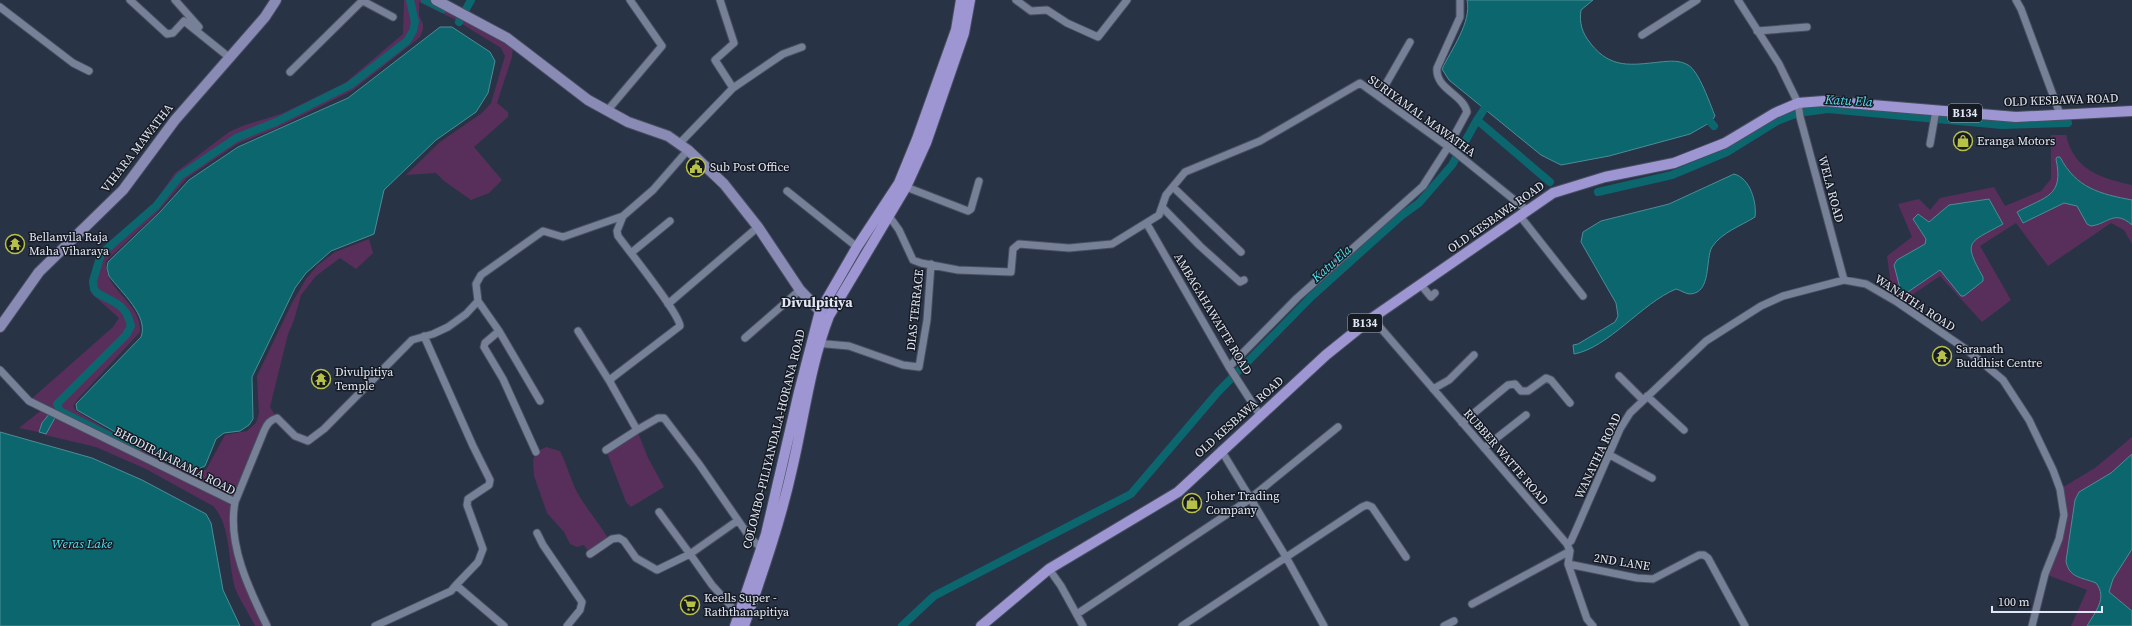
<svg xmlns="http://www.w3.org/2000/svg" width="2132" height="626" font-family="'Source Serif 4',serif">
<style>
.green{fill:#582f5b}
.water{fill:#0c666e;stroke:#4c8d96}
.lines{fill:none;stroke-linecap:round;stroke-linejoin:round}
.canal{stroke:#0c666e;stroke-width:8}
.street-casing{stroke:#484f60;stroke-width:9}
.secondary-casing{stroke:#484f60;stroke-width:12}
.primary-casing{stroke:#484f60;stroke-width:12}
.street{stroke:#768198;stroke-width:7}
.secondary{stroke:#8a8bb5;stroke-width:10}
.primary{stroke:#9e95d3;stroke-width:10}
.labels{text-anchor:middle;stroke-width:3;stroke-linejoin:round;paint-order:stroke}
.shield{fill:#161a23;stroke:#a4aab5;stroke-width:1}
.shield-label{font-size:11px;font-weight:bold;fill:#e1e7f4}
.street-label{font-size:12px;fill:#e1e7f4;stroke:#161a23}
.poi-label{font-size:12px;fill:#e1e7f4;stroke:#161a23;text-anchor:start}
.water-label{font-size:13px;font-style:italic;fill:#4de4f2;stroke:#161a23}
.quarter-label{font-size:14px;font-weight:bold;fill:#e1e7f4;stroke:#161a23}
</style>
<rect width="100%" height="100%" fill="#293346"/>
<!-- green -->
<path class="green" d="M404,0H436L513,45L512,57L497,103L508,112V117L474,147L502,180L489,193L471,200L444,181L436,173L406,175L440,142L482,113L491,103L505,56L501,48L454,19L419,2V15L423,24V29L420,37L404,50L353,90L275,129L237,144L187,178L156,214L106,261C103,290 142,302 140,332L78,399L73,406L76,411L164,463C179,465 191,470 206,470L225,435L247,431L256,423L259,413L257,376L292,303L306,279L318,265L335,252L369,239L373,253L356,269L340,258L316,276L301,295L294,320L288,334L270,407L277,418L273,419L235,502L236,546L267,626H255C249,613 240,601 235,588C228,563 231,524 213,506L146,469L96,447L45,435L56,416L51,413L44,420L38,432L19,428L43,409L29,401L113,327L119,318L92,294L89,283L99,250L152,206L175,173L229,132L245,125L281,114L345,83L403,34Z
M2051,135H2066C2074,170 2100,178 2132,185V244L2124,230L2111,223L2048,266L2016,223L1980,246L2011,300L1982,322L1940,276L1912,295L1905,307L1893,300L1887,256L1912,237L1898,204L1919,199L1930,210L1940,198L1994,187L2005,206L2041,191L2051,179Z
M637,430L648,458L664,487L631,507L626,502L606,450Z
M2132,437V626H2071L2087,590L2045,574L2064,515L2060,489L2095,468Z
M546,447L560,451C567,465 571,481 578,494C588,511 600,524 609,540L590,554L584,545L577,547L570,544L564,532L547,513L534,476L533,460L536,452Z"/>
<!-- water -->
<path class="water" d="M1467,0H1593L1581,10C1579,23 1582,33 1591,44C1611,69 1631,65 1660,62C1669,61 1680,60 1688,65C1699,71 1710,104 1715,116L1711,122L1690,134L1609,156L1561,165L1541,155L1449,80L1442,69C1451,50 1472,22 1467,0Z
M440,27H452L490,52L495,61L488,93L476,112L436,140L384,190L374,234L331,251L306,273L295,288L252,377L253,419L249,425L240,431L224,433L216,439L205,466L198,469L164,460L77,410L76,404L141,337C149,316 121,292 109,276L107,268L108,262L160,212L189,180L238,147L348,98Z
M2057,157H2060C2076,188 2100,194 2132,200V225C2114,209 2108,224 2091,226L2087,224L2077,206L2064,203L2023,223L2017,212C2046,196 2064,197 2056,159Z
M1734,174C1750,178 1757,202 1755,217C1741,226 1722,232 1712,247C1705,259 1712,293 1690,294C1686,294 1680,290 1676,289C1642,303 1608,348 1574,354L1573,345L1578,344L1615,322L1618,316L1616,303L1581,242L1583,232L1601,221L1669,204Z
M1989,199L2003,224C1969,243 1962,240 1983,277V281L1964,296H1961L1940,270L1905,294L1901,292L1894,265L1897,260L1925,244L1926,239L1913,219L1918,214L1929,222L1949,205Z
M50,413L56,416L46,434L39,432L42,423Z
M0,432L92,458L142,480L206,514L211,523L223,590L240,626H0Z
M2132,454V549L2113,579L2109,592L2132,611V626H2087C2095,612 2108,598 2096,583C2081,577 2069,578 2066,561L2075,500L2079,492L2111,473Z"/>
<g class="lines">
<!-- canal -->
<path class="canal" d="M425,0L443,9
M459,22L471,0
M1704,115L1714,126
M1477,120L1485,108L1495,104
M1598,192L1672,175L1727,152L1777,121L1798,113L1828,109L2002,125L2068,123
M136,449L60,411L57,404L126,335L131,326C126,304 115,303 97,293L94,289L93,281L101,254L156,206L180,176L236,138L276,122L350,85L407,41L413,31L415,22L410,0
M902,626L934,596L1131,494L1218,392L1311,297L1401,216L1419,203L1452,165L1477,120L1550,182"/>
<defs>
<path id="street" d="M130,0L167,34L173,33L184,21L230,58
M175,0L199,27
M1016,0L1031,11L1047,10L1067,23L1098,37L1127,0
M1738,0L1779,64L1798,103L1800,117L1844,280
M2016,0L2021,9L2060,114
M363,1L393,17
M0,7L73,63L89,71
M1757,31L1807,27
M1642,35L1697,0
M290,72L363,0
M733,88L783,54L802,47
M1379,96L1410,42
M607,111L662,46L630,0
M679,144L733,88L715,60L734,43L720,0
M1930,144L1936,110
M906,187L968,211L971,209L979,181
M1173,187L1241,252
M787,191L857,247
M1163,208L1200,246L1240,282L1244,280
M889,216L899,230L913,260L921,263L958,270L1011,272L1013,249L1019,244L1069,248L1112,244L1159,215L1166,195L1185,172L1260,141L1360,83L1450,148L1528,211
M1520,216L1583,296
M1147,224L1229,367L1260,415
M631,253L670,221
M1421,285L1431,297L1435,293
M478,301L499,331L540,401
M668,304L758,227
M1372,318L1567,544L1570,551L1568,564L1587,619L1593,626
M499,331L485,343L484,347L503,379L536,452
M578,331L610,382
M424,336L473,446L490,480L489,485L468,499L467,505L483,549L478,562L456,585
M745,338L800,290
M815,343L849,346L903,365L919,367L927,320L931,264
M1229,367L1297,298L1423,186L1448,147L1467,112C1463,94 1435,89 1437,68L1460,17V0
M0,370L29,401L235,502C227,544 249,589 267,626
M1619,376L1643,400
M1433,389L1449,380L1474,355
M1647,396L1684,430
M1462,423L1508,385L1515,384L1521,391H1528L1546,378L1551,380L1570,403
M637,430L658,418H664L699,464L751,539L765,551
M1484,448L1526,415
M606,450L637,430L610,382L612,378L680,326C679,313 629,251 618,236L617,231L623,216
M1221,450L1286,557L1324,626
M1608,454L1652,478
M235,502L264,431C267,424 270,420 277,418L295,436L308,441L324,429L412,340L433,334L448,327L466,314L478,301L476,284L481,275L543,231L563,237L623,216L653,190L688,150
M659,512L690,554L737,521
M537,533L543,545L582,602L580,610L567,626
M1567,544L1571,541L1576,530L1620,429L1630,413L1706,341L1761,306L1783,296L1844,280L1866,284L1897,302L1967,350L2003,380L2029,420L2053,470L2060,489L2064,515L2059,539L2045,574L2032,626
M590,554L612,539L619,538L624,541L636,558L657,570L690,554L712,585L739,615
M1568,564L1637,578L1653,579L1699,555H1704L1708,558L1745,626
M1049,569L1061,586L1083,626
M1472,604L1570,551
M1077,614L1247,501L1338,427
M375,626L451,591L456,585L504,626
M1182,626L1362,507L1367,505L1372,507L1406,557
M1444,626L1454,621"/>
<path id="secondary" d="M436,0L507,38L588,100L628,122L668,136L688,150L724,184L758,227L800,290L820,311L827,315
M0,327L39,272L123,190L175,120L265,17L276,0"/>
<path id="primary" d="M735,626L766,534L799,392L820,311L857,247L899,183L917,139L956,30L961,0
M744,626C762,574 780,523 792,469C804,418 810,365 829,316L906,187L926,143L964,33L970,0
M981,626L1049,569L1178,492L1326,355L1372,318L1553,193L1605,177L1674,163L1725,143L1775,113L1798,103L1824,101L2016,117L2132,111"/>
</defs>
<!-- street casing -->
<use href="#street" class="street-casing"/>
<!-- secondary casing -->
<use href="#secondary" class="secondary-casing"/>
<!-- primary casing -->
<use href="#primary" class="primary-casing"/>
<!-- street -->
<use href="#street" class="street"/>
<!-- secondary -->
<use href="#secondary" class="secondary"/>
<!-- primary -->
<use href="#primary" class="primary"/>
</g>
<!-- icons -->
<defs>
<symbol id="shop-ring" viewBox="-11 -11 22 22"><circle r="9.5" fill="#161a23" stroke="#b8c147" stroke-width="1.5"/><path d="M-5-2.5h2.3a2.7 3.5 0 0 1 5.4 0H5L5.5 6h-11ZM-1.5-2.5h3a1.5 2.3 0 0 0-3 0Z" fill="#b8c147"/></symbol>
<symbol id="civic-ring" viewBox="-11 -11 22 22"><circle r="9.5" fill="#161a23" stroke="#b8c147" stroke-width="1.5"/><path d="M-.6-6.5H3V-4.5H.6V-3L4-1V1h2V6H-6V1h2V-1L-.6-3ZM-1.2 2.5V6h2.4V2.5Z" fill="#b8c147"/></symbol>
<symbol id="temple-ring" viewBox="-11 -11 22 22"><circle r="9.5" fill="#161a23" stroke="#b8c147" stroke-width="1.5"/><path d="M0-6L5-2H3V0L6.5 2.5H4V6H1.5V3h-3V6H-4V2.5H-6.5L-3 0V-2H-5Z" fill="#b8c147"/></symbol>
<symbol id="supermarket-ring" viewBox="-11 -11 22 22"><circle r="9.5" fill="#161a23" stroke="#b8c147" stroke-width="1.5"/><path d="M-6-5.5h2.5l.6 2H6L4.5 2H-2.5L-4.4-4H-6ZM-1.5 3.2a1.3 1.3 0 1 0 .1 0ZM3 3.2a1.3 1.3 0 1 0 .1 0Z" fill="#b8c147"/></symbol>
</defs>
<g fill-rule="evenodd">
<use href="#shop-ring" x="1952" y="130" width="22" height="22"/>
<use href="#civic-ring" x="685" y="156" width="22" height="22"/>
<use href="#temple-ring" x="4" y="233" width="22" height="22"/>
<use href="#temple-ring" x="1931" y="345" width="22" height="22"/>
<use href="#temple-ring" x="310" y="368" width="22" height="22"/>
<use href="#shop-ring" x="1181" y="492" width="22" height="22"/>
<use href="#supermarket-ring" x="679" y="594" width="22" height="22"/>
</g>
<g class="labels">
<!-- shield labels -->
<g class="shield">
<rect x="1948" y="104" width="34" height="18" rx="3"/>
<rect x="1348" y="314" width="34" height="18" rx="3"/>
</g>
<g class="shield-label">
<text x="1965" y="117">B134</text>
<text x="1365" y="327">B134</text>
</g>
<!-- street labels -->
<g class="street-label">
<text transform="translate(2061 100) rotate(-2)" y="4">OLD KESBAWA ROAD</text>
<text transform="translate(1422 116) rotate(36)" y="4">SURIYAMAL MAWATHA</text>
<text transform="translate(137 148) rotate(-52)" y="4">VIHARA MAWATHA</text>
<text transform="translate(1831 189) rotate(75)" y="4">WELA ROAD</text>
<text transform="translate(1496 217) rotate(-35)" y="4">OLD KESBAWA ROAD</text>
<text transform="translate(1915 303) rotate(33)" y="4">WANATHA ROAD</text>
<text transform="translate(915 310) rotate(-84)" y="4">DIAS TERRACE</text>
<text transform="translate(1213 314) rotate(59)" y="4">AMBAGAHAWATTE ROAD</text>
<text transform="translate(1239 417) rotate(-42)" y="4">OLD KESBAWA ROAD</text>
<text transform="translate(774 439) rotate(-76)" y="4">COLOMBO-PILIYANDALA-HORANA ROAD</text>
<text transform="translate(1598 456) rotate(-65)" y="4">WANATHA ROAD</text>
<text transform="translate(1506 457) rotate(49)" y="4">RUBBER WATTE ROAD</text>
<text transform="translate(175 461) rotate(27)" y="4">BHODIRAJARAMA ROAD</text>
<text transform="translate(1622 562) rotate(9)" y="4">2ND LANE</text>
</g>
<!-- poi labels -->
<g class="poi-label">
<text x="1977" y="145">Eranga Motors</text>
<text x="710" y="171">Sub Post Office</text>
<text x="29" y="241">Bellanvila Raja<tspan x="29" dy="14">Maha Viharaya</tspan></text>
<text x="1956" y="353">Saranath<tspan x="1956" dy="14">Buddhist Centre</tspan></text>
<text x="335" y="376">Divulpitiya<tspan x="335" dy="14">Temple</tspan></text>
<text x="1206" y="500">Joher Trading<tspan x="1206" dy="14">Company</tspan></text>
<text x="704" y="602">Keells Super -<tspan x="704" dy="14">Raththanapitiya</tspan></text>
</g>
<!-- water labels -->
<g class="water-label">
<text transform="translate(1849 100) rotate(3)" y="5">Katu Ela</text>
<text transform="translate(1331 263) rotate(-42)" y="5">Katu Ela</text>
<text x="82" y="548">Weras Lake</text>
</g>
<!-- quarter labels -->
<g class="quarter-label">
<text x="817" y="307">Divulpitiya</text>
</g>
</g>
<!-- scale -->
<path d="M1992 606v6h110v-6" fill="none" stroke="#e1e7f4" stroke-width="2"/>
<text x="1998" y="606" font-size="12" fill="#e1e7f4" stroke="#161a23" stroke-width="3" paint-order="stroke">100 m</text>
</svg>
